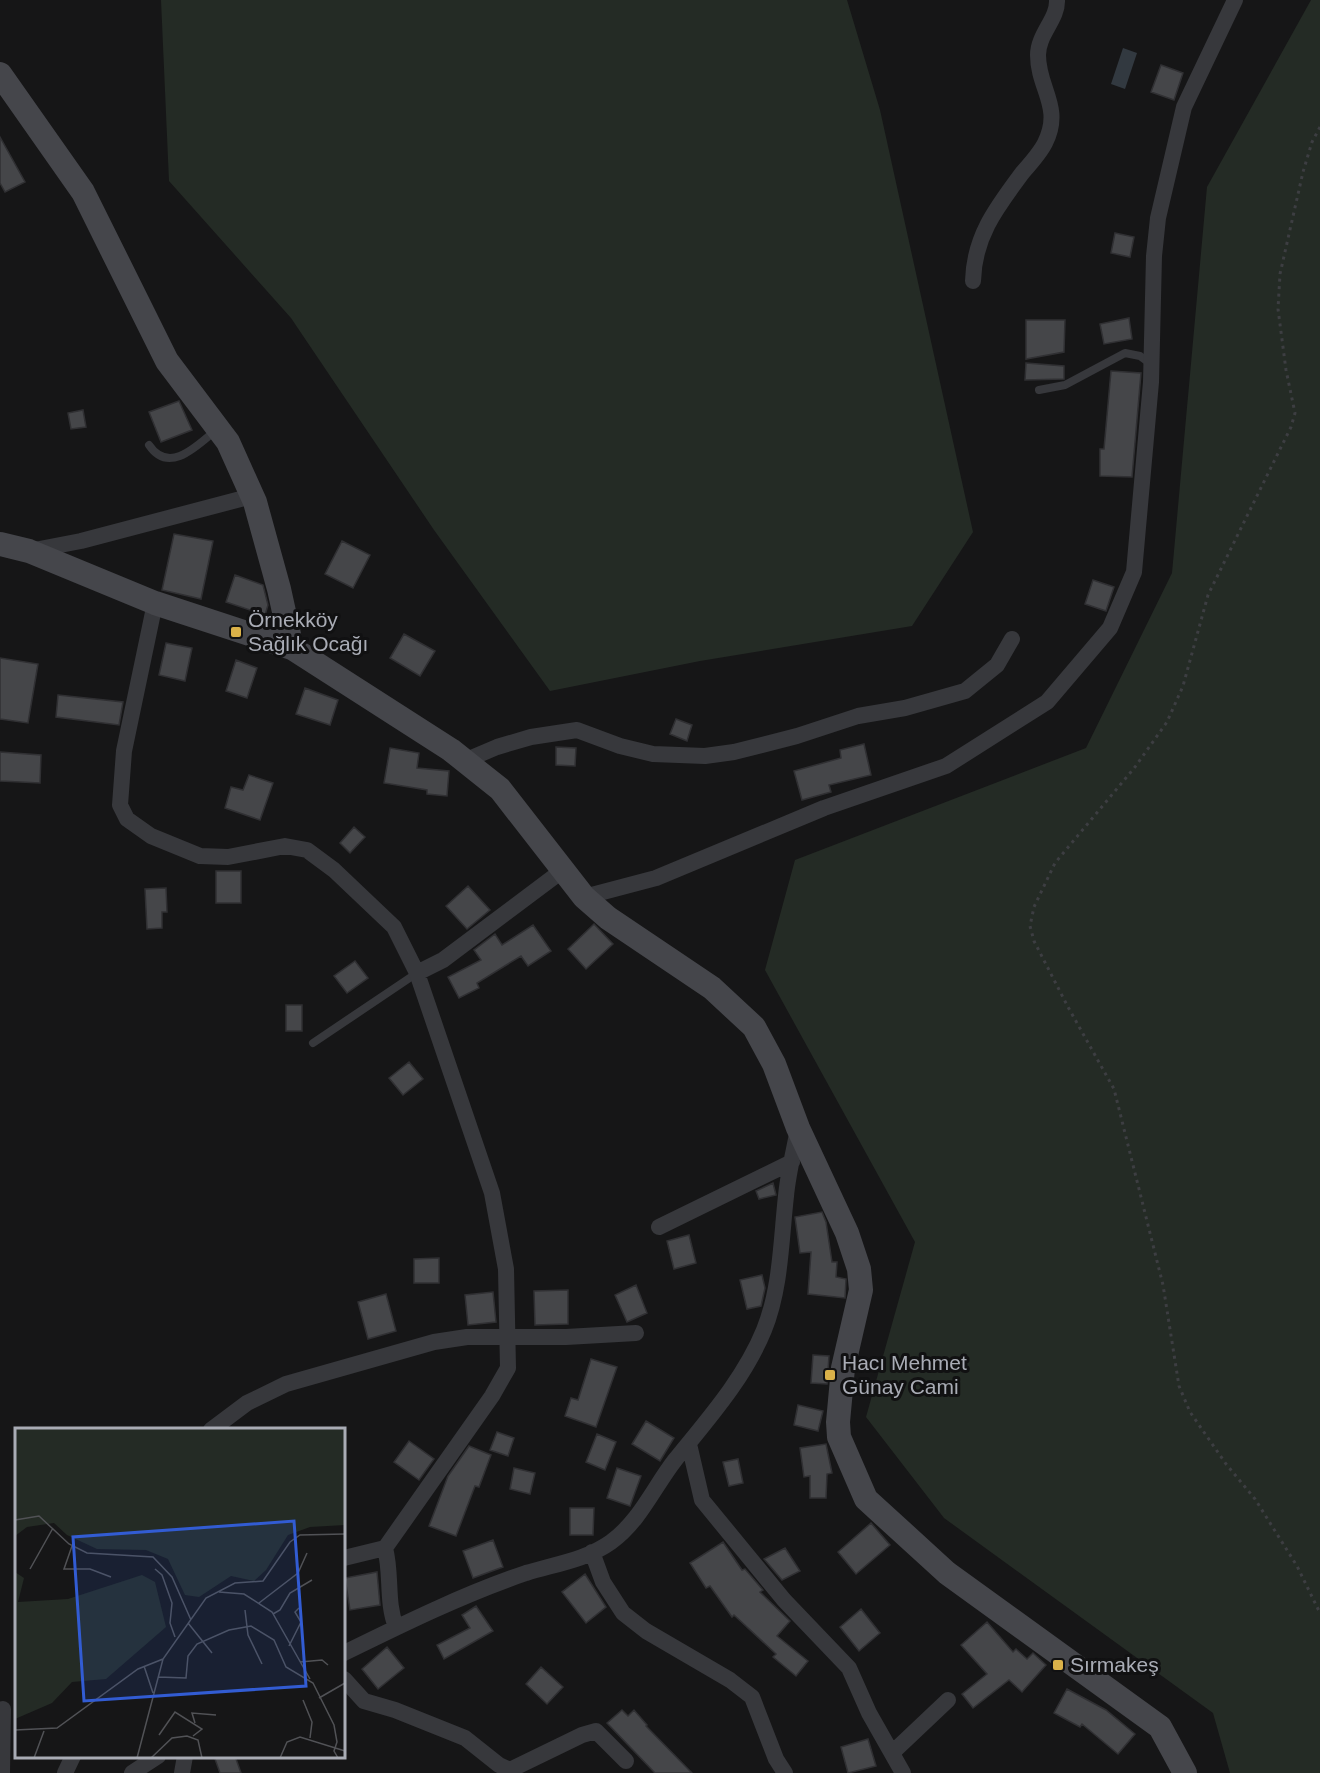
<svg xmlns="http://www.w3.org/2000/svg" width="1320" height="1773" font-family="Helvetica,sans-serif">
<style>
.green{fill:#242b25}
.water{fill:#323940}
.building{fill:#454649;stroke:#303033;stroke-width:1.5}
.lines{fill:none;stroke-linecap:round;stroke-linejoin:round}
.path{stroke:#3d3e42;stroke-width:3;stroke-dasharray:3 4.5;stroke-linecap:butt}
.lane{stroke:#37383c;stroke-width:8}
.street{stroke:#37383c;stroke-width:16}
.secondary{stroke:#45464b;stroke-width:24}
.poi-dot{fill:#dbb249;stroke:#111112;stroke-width:2}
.labels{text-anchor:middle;stroke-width:6;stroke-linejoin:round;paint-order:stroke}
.poi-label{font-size:21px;fill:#a9acb5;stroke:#111112;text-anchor:start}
.inset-road{fill:none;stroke:#515256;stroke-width:1.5}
.view{fill:#325cd3;fill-opacity:0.15;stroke:#325cd3;stroke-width:3}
.inset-edge{fill:none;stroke:#a9acb5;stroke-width:3}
</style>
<rect width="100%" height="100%" fill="#161617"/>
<!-- green -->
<path class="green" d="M161,0H847L880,110L973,532L912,626L700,661L550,691L434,530L291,318L169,181Z
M1311,0H1320V1773H1230L1213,1713L944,1518L866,1417L915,1242L765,970L795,860L1086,748L1172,573L1207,187Z"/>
<!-- water -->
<path class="water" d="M1123,48L1137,53L1125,89L1111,84Z"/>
<!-- building -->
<path class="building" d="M1161,65L1183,73L1174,100L1151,92Z
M0,137L25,182L5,192L0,183Z
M1115,233L1134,237L1130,257L1111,253Z
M1129,318L1132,339L1104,344L1100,324Z
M1026,320H1065L1064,352L1026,359Z
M1026,363L1064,366V379L1025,380Z
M1111,371L1141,373L1132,477L1100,476V449H1104Z
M179,401L192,430L161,442L149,412Z
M83,410L86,427L71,429L68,413Z
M174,534L213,541L201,599L162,590Z
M342,541L370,555L353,588L325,574Z
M235,575L263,585L268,605L265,615L226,602Z
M1093,580L1114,587L1106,611L1085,604Z
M404,634L435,651L420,676L390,658Z
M166,643L192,648L185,681L159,675Z
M0,658L38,664L28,723L0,719Z
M236,660L257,668L247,698L226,691Z
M305,688L338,700L330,725L296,714Z
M58,695L123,702L119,725L56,717Z
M676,719L692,725L687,741L670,734Z
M864,744L871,775L829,785L831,792L802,800L794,771L841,758L840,750Z
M556,747L576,748L575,766L556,765Z
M390,748L419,753L417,768L449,771L447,796L427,794V790L384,783Z
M0,752L41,755L40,783L0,781Z
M249,775L273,783L260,820L225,808L231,787L243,790Z
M354,827L365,837L350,853L340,843Z
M216,871H241V903H216Z
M468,886L490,910L467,929L446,906Z
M166,888L167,912H162V928L147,929L145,889Z
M594,924L613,944L586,969L568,949Z
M533,925L551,951L528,966L521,956L477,983L479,988L459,998L448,977L481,960L474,950L495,934L502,945Z
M355,961L368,978L347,993L334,976Z
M286,1005H302V1031H286Z
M409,1062L423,1079L403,1095L389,1078Z
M773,1183L776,1195L759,1199L756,1191Z
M822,1212L826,1222L832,1262H837L836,1277L846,1279L845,1298L808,1294L811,1252L800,1253L795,1217Z
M689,1235L696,1263L674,1269L667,1241Z
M439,1258V1283H414V1259Z
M762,1275L765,1288L761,1306L747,1309L740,1280Z
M636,1285L647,1313L627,1322L615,1295Z
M568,1290V1324L535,1325L534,1291Z
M493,1292L496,1322L468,1325L465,1295Z
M386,1294L396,1331L368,1339L358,1302Z
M813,1355L829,1356L827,1384L811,1383Z
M591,1359L617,1367L596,1427L565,1416L571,1398L578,1400Z
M798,1405L823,1411L818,1431L794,1425Z
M646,1421L674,1438L660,1461L632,1444Z
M497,1432L514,1438L508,1456L490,1450Z
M597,1434L616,1442L605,1470L586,1462Z
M409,1441L434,1459L419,1480L394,1462Z
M826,1444L832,1473L827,1474L826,1498H810V1476L804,1477L800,1448Z
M469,1446L491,1455L479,1487L475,1486L456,1536L429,1526L448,1476Z
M738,1459L743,1483L729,1486L723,1462Z
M514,1468L535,1473L530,1494L510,1489Z
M617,1468L641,1476L630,1506L607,1498Z
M570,1508H594L593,1535H570Z
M871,1523L890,1545L856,1574L838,1552Z
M493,1540L503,1567L473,1578L463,1551Z
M723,1542L742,1570L745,1569L763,1590L760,1592L790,1621L777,1636L808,1661L796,1676L773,1657L776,1654L734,1615L732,1617L710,1586L706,1588L690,1563Z
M785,1548L800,1571L782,1580L764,1559Z
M377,1572L380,1605L350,1610L345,1578Z
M585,1574L606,1607L586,1623L562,1592Z
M476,1606L493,1631L444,1659L437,1645L470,1628L462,1615Z
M861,1609L880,1633L859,1651L840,1627Z
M987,1622L1013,1652L1016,1649L1027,1659L1033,1653L1046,1665L1022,1692L1009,1680L973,1708L962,1694L987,1674L961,1645Z
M387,1647L404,1668L378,1689L362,1669Z
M541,1667L563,1687L547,1704L526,1684Z
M1067,1689L1106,1710L1135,1734L1118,1754L1082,1724L1080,1727L1054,1713Z
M622,1710L628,1716L634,1710L647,1725L646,1726L692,1773H655L607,1723Z
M868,1739L876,1766L848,1773L841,1747Z
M214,1756H235L241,1773H220Z"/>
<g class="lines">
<!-- path -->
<path class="path" d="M1320,127L1312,142L1303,172L1280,274L1278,309L1286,370L1295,413L1291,427L1208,595L1183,686L1167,722L1135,767L1055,863L1034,907L1030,926L1034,941L1068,1007L1114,1089L1163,1285L1179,1386L1190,1412L1226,1464L1255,1499L1297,1566L1320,1613"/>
<!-- lane -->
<path class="lane" d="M1039,390L1065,385L1125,353L1140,356L1151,364
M149,445C169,475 197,446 217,429
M313,1043L417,973"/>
<!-- street -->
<path class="street" d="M973,281C974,236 997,207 1023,172C1031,163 1040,153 1045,143C1063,107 1038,89 1038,55C1038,34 1058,19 1057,0
M29,551L81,541L252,496
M155,603L124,751L120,805L127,819L151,836L200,856L228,857L285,846L307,850L334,870L394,927L417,973L492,1193L506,1269L508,1368L492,1396L385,1548L344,1558
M464,761L497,747L531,737L577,730L620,746L653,754L705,756L734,752L797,736L858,716L905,708L965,691L997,665L1012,639
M584,897L656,878L824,808L946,766L1047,702L1110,628L1134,572L1151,382L1154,256L1158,218L1184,107L1235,0
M417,973L443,960L563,870
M659,1227L792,1162
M211,1430L247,1403L286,1384L434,1342L467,1337H566L636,1333
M689,1444L702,1500L784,1600L849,1668L869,1713L903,1773
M385,1548C392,1574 386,1602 396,1627
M592,1552L603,1582L623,1613L646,1631L730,1680L752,1697L776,1759L785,1773
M344,1653C403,1624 464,1594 526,1573C555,1564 586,1560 611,1542C640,1521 654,1487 675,1460C708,1419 744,1379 764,1330C781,1288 781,1240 786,1196C788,1173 794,1151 798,1129
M344,1679L364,1701L395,1710L465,1738L499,1765L510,1770L582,1735L596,1731L626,1761
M892,1753L948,1700
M2,1773L3,1709
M65,1773L73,1756
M132,1773L158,1756
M182,1773L185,1756"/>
<!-- secondary -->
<path class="secondary" d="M0,74L83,192L167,361L228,442L255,502L279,589L292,648
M0,544L29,551L155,603L292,648L451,750L500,789L584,897L608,918L712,988L754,1027L774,1064L798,1128L847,1233L859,1269L861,1290L843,1368L838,1422L839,1437L866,1499L947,1573L1160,1727L1185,1773"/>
</g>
<!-- markers -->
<g class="poi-dot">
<rect x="230" y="626" width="12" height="12" rx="3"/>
<rect x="824" y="1369" width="12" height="12" rx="3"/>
<rect x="1052" y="1659" width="12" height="12" rx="3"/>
</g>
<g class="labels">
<!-- poi labels -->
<g class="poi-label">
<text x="248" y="627">Örnekköy<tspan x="248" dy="24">Sağlık Ocağı</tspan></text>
<text x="842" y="1370">Hacı Mehmet<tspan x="842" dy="24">Günay Cami</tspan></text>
<text x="1070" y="1672">Sırmakeş</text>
</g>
</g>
<!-- overview -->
<g transform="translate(15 1428)">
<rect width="330" height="330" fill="#161617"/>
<path d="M0,0H330V97L295,99L273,107L251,142L239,153L216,148L184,169L170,167L153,131L131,122L82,121L52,107L39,95L12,99L0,108ZM0,144L9,150L3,174L53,171L127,147L140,154L151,199L91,251L57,254L37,275L0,291Z" fill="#242b25"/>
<path class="inset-road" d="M0,92L24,88L54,116L72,125L138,129L157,149L176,192M57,118L49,141H75L96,149M15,141L38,100M140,141L147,147L157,175L155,195L160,209M204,164L229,166L257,184L295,251M244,175L283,145L292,125M230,182L233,207L247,236M258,186L265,182L275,165L297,152M173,195L197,225M274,218L286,194L280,184L284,180M285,234L307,232L313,237M129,238L138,265M143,249L171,250L173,228L182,216L214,202L236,198L259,212L271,239L298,255L319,297L322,314L319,323L323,330M304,270L330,255M288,272L297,294L295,310M180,295L177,285L201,287M0,302L42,300L123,241L148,231M144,307L160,284L187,301L178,308M19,330L29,303M122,330L148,231L191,170L220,155L248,153L275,114L285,107L330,106M136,330L157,310L172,308L183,312L187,330M265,330L272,314L285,309L330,323"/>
<path class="view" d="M279,93L291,258L69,273L58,109Z"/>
<rect width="330" height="330" class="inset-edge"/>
</g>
</svg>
